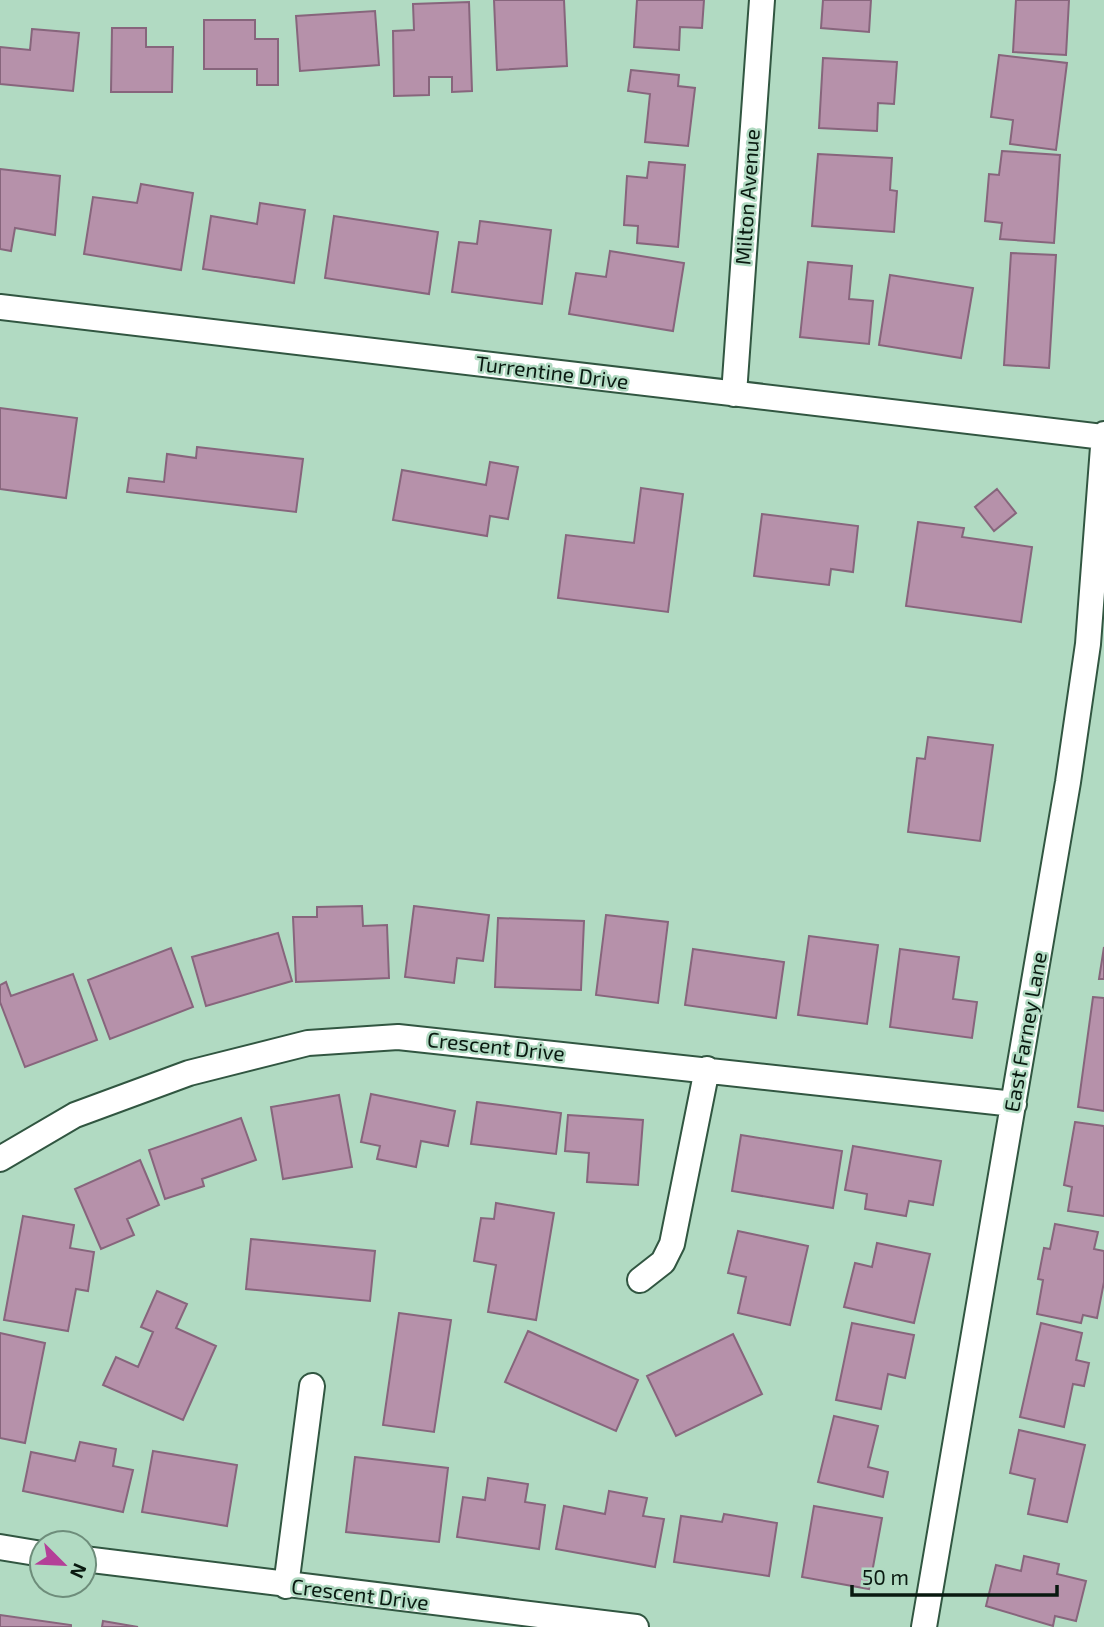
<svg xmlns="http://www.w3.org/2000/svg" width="1104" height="1627" font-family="'Exo 2',sans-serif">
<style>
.building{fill:#b691aa;stroke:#87657c;stroke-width:2}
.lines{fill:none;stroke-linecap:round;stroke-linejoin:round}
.street-casing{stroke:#315641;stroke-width:28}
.street{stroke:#fff;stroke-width:24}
.labels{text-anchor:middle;stroke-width:5;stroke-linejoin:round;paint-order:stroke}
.street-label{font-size:21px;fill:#091910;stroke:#b1dac2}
</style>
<rect width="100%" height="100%" fill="#b1dac2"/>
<!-- building -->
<path class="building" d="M494,0H564L567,66L497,70Z
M637,0H704L702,28L680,27L679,50L634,47Z
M823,0H871L869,32L821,28Z
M1016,0H1069L1066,55L1013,52Z
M469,2L472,91L452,92V77H429V95L394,96L393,31L414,30L413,4Z
M375,11L379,65L300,71L296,16Z
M204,20H255V39H278V85H257V69H204Z
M112,28H146V47H173L172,92H111Z
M32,29L79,33L73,91L0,84V47L30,50Z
M999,55L1067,63L1056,150L1010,144L1013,120L991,117Z
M823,58L897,62L894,104L878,103L877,131L819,128Z
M631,70L679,75L678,86L695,88L688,146L645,142L650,94L628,91Z
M1002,151L1060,155L1054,243L1000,239L1002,223L985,221L989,174L999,175Z
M818,154L892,158L890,190L897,191L894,232L812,226Z
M649,162L685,165L678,247L637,243L638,226L624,225L627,176L647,178Z
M0,169L60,176L55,235L15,228L11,251L0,249Z
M141,184L193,193L181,270L84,254L93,197L137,203Z
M260,203L305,210L294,283L203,269L211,216L257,224Z
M334,216L438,232L429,294L325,278Z
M480,221L551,230L542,304L452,292L459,242L477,244Z
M610,251L684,263L673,331L569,314L576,273L606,277Z
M1011,253L1056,255L1049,368L1004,365Z
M808,262L852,266L849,299L873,301L869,344L800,337Z
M890,275L973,288L961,358L879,345Z
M0,408L77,418L66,498L0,489Z
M197,447L303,459L296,512L127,492L129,478L164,482L167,454L196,458Z
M490,462L518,467L508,519L490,516L487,536L393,520L402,470L486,485Z
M641,488L683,494L668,612L558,598L566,535L634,543Z
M997,489L1016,513L994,531L975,507Z
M762,514L858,526L853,572L831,569L829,585L754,576Z
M918,522L964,528L962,537L1032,547L1021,622L906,606Z
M928,737L993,745L980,841L908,832L917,758L925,759Z
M362,906L363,926L387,925L389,978L296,982L293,917H317V907Z
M414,906L489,915L483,961L457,958L454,983L405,977Z
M606,915L668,922L658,1003L596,995Z
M498,918L584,921L581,990L495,987Z
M278,933L292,981L206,1006L192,957Z
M809,936L878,945L867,1024L798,1015Z
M1104,947V979H1099Z
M171,948L193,1007L110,1039L88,980Z
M693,949L784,962L776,1018L685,1005Z
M900,949L959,957L953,999L977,1002L972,1038L890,1027Z
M73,974L97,1040L25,1067L0,1002V985L6,982L11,996Z
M1093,997L1104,998V1111L1078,1107Z
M371,1094L455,1111L448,1146L421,1141L416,1167L377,1159L380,1146L361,1142Z
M339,1095L352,1167L283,1179L271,1107Z
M477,1102L561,1113L556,1154L471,1144Z
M568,1115L643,1120L638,1185L587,1182L589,1153L565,1151Z
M241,1118L256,1160L202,1179L204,1186L165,1199L149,1150Z
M1075,1122L1104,1126V1216L1068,1211L1072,1187L1064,1185Z
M741,1135L842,1151L833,1208L732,1191Z
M853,1146L941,1161L933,1205L909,1201L906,1216L865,1209L867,1194L845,1190Z
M140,1160L159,1205L127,1219L134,1235L101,1249L75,1189Z
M496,1203L554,1213L536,1320L488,1312L496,1265L474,1261L481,1218L494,1219Z
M23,1216L74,1225L70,1248L94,1252L88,1291L76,1289L68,1331L4,1320Z
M1055,1224L1098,1232L1094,1249L1104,1251V1282L1097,1318L1083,1315L1081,1323L1037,1314L1043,1280L1038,1279L1044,1248L1050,1249Z
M738,1231L808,1246L790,1325L738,1313L746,1277L728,1273Z
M251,1239L375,1251L370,1301L246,1289Z
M877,1243L930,1254L914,1323L844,1307L855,1263L872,1267Z
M157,1291L187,1304L176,1328L216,1346L183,1420L103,1385L116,1357L138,1367L153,1332L141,1327Z
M399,1313L451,1320L434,1432L383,1425Z
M852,1323L914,1335L905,1378L888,1374L881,1409L836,1400Z
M1041,1323L1082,1333L1076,1360L1089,1363L1084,1386L1073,1384L1064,1427L1020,1417Z
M528,1331L638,1380L616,1431L505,1382Z
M0,1333L45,1343L25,1443L0,1438Z
M733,1334L762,1394L676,1436L647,1376Z
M834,1416L878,1426L868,1467L888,1472L883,1497L818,1482Z
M1019,1430L1085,1445L1067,1522L1028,1514L1035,1479L1010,1473Z
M80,1442L116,1449L113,1466L133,1470L123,1512L23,1491L31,1452L75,1461Z
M153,1451L237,1465L227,1526L142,1512Z
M355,1457L448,1468L439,1542L346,1532Z
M488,1478L528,1484L525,1502L545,1505L539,1549L457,1537L463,1497L485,1500Z
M609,1491L647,1498L643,1516L664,1519L655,1567L556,1549L564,1506L605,1514Z
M814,1506L882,1518L869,1589L802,1577Z
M724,1514L777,1523L769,1576L674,1562L681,1516L722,1522Z
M1024,1556L1059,1564L1057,1574L1086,1581L1076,1621L1055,1616L1053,1626L986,1606L996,1565L1021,1571Z
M0,1615L71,1625V1627H0Z
M103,1621L138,1627H102Z"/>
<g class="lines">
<defs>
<path id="street" d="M0,307L1104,437
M734,394L762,0
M0,1159L75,1115L189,1073L308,1043L398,1037L1014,1104
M640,1280L663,1262L672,1244L707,1069
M0,1547L42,1554
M84,1559L636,1627
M286,1586L312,1386
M924,1627L1068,782L1088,644L1104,434"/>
</defs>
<!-- street casing -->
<use href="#street" class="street-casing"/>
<!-- street -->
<use href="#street" class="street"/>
</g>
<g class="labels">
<!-- street labels -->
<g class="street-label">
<text transform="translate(748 197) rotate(-86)" y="7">Milton Avenue</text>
<text transform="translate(552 373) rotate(7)" y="7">Turrentine Drive</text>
<text transform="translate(1026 1032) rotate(-80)" y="7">East Farney Lane</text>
<text transform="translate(496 1047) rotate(6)" y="7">Crescent Drive</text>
<text transform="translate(360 1595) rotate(7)" y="7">Crescent Drive</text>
</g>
</g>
<!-- north arrow -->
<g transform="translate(63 1564) rotate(114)"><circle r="33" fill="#b1dac2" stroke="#6e8d7b" stroke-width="2"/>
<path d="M0-5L12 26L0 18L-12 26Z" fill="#b44098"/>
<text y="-10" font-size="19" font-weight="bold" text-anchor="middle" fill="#091910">N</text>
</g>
<!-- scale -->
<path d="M852 1585v10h205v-10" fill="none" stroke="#091910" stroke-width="3.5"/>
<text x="862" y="1585" font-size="21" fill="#091910" stroke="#b1dac2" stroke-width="5" paint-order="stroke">50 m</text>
</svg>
